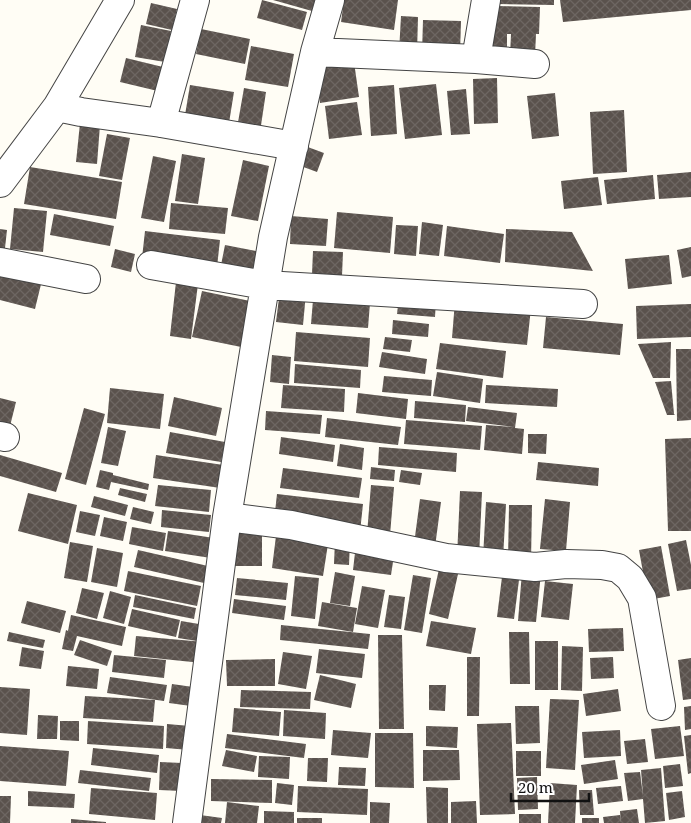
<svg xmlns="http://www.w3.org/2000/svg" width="691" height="823" font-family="'Noto Serif',serif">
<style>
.building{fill:url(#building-cross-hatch)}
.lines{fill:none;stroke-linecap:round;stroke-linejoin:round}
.minor-casing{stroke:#444;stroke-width:30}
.minor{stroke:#fff;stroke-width:28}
</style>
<defs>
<pattern id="building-cross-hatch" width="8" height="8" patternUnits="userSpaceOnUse" patternTransform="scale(1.25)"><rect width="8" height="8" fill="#5a524d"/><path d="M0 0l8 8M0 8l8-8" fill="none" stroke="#6d6662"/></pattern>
</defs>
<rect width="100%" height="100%" fill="#fffdf5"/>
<!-- building -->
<path class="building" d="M262,0L307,12L302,30L257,18Z
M273,0H315L312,11Z
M344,0H398L394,30L341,22Z
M498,0H554V5L498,4Z
M560,0H691V10L563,22Z
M151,3L177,9L172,30L146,24Z
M493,6L540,7L539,34H536L535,56H510L511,34H507V58L493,57Z
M401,16L418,17L417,53L399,52Z
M423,20L461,21L460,54L422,53Z
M141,25L171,31L165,62L135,57Z
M201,29L250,39L245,64L196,54Z
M251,46L294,54L288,87L245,80Z
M126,58L167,68L162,92L120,82Z
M354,62L359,97L320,103L315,67Z
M497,78L498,123L474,124L473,79Z
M436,84L442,135L405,139L399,88Z
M190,85L234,92L228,129L184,121Z
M394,85L397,134L371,136L368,87Z
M244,88L266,92L260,132L237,128Z
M466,89L470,134L451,135L447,91Z
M555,93L559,136L532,139L527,96Z
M357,102L362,135L329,139L325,106Z
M624,110L627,172L593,174L590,112Z
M80,123L100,125L97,164L76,162Z
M107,134L130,138L122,180L99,176Z
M305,146L324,153L317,172L298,165Z
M182,154L205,158L198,204L175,201Z
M153,156L176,161L164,222L141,218Z
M243,160L269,166L258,221L231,216Z
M30,167L122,182L116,219L24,204Z
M691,172V197L659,199L657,175Z
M653,175L655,199L607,204L604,180Z
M598,177L602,205L564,209L561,181Z
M171,203L228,208L225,234L169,229Z
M14,208L47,211L43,252L10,249Z
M337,212L393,217L390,253L334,248Z
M54,214L114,226L110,246L50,235Z
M291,216L328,219L326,246L290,244Z
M422,222L443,225L439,256L419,254Z
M396,225L418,226L416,256L394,254Z
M447,226L504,234L500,263L444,256Z
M0,229L7,230L5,248H0Z
M506,229L572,232L593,271L505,262Z
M145,231L220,240L217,267L142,258Z
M225,245L261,252L255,278L220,270Z
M691,247V276L682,278L677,250Z
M115,249L135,254L131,272L111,267Z
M313,251L343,252L342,276L312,274Z
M669,255L672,284L628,289L625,259Z
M0,266L43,276L35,309L0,300Z
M176,282L198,284L191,339L170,336Z
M280,290L306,293L303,325L276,322Z
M202,291L260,303L251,349L192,337Z
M399,297L436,300L435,317L397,314Z
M313,300L370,303L368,328L311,324Z
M455,301L531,308L527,345L452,338Z
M691,304V337L637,339L636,306Z
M546,317L623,324L620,355L543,348Z
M393,320L429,324L428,337L392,334Z
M296,332L370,338L368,367L294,361Z
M385,337L412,340L410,352L383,349Z
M671,342L670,378H653L638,344Z
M440,343L506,351L503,378L436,369Z
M676,349H691V420L677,421Z
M382,352L427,359L425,374L379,367Z
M272,355L291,357L289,384L270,382Z
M295,364L361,370L360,388L294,383Z
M437,372L483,379L480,403L433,396Z
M384,376L432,380L431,396L382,392Z
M671,381L674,414L675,415H667L655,382Z
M283,385L345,389L344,412L281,408Z
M486,385L558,389L557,407L485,403Z
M110,388L164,394L160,429L107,423Z
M358,393L408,399L406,419L356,413Z
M174,397L222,408L216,436L168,426Z
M0,398L16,402L9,430L0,428Z
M415,401L466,405L465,422L414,418Z
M468,407L517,413L515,428L524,429L522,454L484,450L486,425L513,427L466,421Z
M84,408L105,414L86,485L65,479Z
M266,411L322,415L320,434L265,430Z
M327,418L401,427L398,445L325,437Z
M406,420L482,426L480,450L404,444Z
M108,427L126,431L118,466L101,463Z
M170,432L225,442L221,462L166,453Z
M528,434H547L546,454L528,453Z
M281,437L335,445L333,462L279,454Z
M691,438V531H668L665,439Z
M340,444L364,448L362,470L337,466Z
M379,447L457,453L456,472L378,465Z
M0,455L62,473L56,492L0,476Z
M156,455L230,466L227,489L153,478Z
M538,462L599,468L598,486L536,480Z
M371,467L395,470L394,481L370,479Z
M283,468L362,478L359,498L280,488Z
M100,470L113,473V475L149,484L148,490L111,482L109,490L96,487Z
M401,470L422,473L420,485L399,482Z
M158,485L211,490L209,512L155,506Z
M371,485L394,487L390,535L367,534Z
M120,488L147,494L145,502L118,495Z
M460,491L482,492L479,558L457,557Z
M28,493L77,505L68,544L18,531Z
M277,494L363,504L360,532L274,521Z
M94,496L128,505L125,516L91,507Z
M420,499L441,502L435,547L414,544Z
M545,499L570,502L566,551L540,549Z
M486,502L506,504L503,559L483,558Z
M509,505H532L531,562L508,561Z
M133,507L154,512L151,524L130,519Z
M162,510L211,515L209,532L161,527Z
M80,511L100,515L95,536L76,532Z
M104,517L127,522L123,541L100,536Z
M229,526H262V566H230Z
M132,527L166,533L163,551L129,544Z
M168,531L214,538L211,558L165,551Z
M276,536L328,544L323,576L272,568Z
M335,540L350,541L349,565L334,564Z
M686,540L691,565V589L677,591L668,544Z
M70,542L93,546L87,582L64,578Z
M356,544L395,549L391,575L353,570Z
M661,546L670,596L648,600L639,550Z
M97,548L123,553L117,587L91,582Z
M138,550L208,566L204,583L134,567Z
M439,569L458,574L448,619L429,614Z
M128,571L201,586L197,606L124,591Z
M335,572L355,576L350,606L330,603Z
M522,572L541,573L536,622L518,621Z
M413,575L431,578L422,633L404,630Z
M295,576L319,578L315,619L291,616Z
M502,577L519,580L514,619L497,617Z
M237,578L288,583L286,600L235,595Z
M545,581L573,584L569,620L541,617Z
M362,586L385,590L378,628L355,624Z
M82,588L104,593L97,619L76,613Z
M110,591L131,597L124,624L103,618Z
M135,595L196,608L194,619L133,607Z
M389,595L405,597L401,629L384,627Z
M234,599L286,606L284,620L232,613Z
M27,601L66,611L60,633L21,623Z
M322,602L357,608L353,632L318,626Z
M132,609L180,620L176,637L128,626Z
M71,615L126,627L122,646L77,636L73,651L62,649L66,630L68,631Z
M181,621L199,624L197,641L178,638Z
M431,621L476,628L471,654L426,646Z
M281,625L370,634L368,649L280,640Z
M623,628L624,651L589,652L588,629Z
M9,632L45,640L43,648L7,641Z
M509,632H529L530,684H510Z
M378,635H402L404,729H379Z
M136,636L204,642L202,663L134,656Z
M80,640L112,651L107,666L74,655Z
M535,641H558V690H535Z
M562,646L583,647L582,691L561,690Z
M22,647L44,651L41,669L19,666Z
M319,649L365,654L362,678L316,673Z
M283,652L312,656L306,689L278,684Z
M114,655L166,660L164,678L112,672Z
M467,657H480L479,716H467Z
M613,657L614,678L591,679L590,658Z
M691,658V699L683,700L678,660Z
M275,659V686H227L226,660Z
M68,666L99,669L97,689L66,686Z
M320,675L356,684L351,708L314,700Z
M110,677L167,685L164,701L107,693Z
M172,684L193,687L191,706L169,703Z
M429,685H446L445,711L429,710Z
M0,687L30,689L27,735L0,733Z
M618,689L621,711L586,716L583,694Z
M241,690L311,692L310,709L240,707Z
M85,696L155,700L153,722L83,718Z
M550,699L579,700L575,770L546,768Z
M515,706H539L540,743L516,744Z
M691,706V729L685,730L684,707Z
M234,708L281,712L279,736L232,732Z
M284,710L326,713L325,739L283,736Z
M38,715L58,716L57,739H37Z
M60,721H79V741L60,740Z
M88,721L164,726L163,749L87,744Z
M511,723L515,814L480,815L477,724Z
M167,724L190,726L189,750L166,748Z
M426,726L458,727L457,748L426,746Z
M680,726L684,756L655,759L651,729Z
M333,730L371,733L368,758L331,755Z
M620,730L621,756L584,758L582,732Z
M375,733H413L414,788L375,787Z
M227,734L306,744L304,758L225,748Z
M691,735V773L688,774L684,736Z
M645,739L648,762L627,764L624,741Z
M0,746L69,751L66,786L0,781Z
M93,748L159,755L157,773L91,765Z
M226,750L257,756L254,772L222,766Z
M423,750H459L460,780L423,781Z
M516,751H541V776H516Z
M259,756L290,757L289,779L258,777Z
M308,758H328L327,782L307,781Z
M615,760L618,779L584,784L581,765Z
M160,762L182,763V791L159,790Z
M680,764L683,786L665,788L663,766Z
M339,767L366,768L365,786L338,785Z
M661,768L665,821L645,823L643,799L628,801L624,773L640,772L643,796L641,770Z
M80,770L151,778L149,791L78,783Z
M537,777L538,809L518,810L517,778Z
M211,779L272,780V803L211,801Z
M277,783L294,785L292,805L275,803Z
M550,783L577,785L575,823H548Z
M298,786L368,789L367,815L297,812Z
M621,786L623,801L598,804L596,788Z
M426,787L448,788V823H427Z
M91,788L157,793L155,820L89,814Z
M579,790H592L594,815H580Z
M28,791L75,794L74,808L28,806Z
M682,791L685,817L669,820L666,793Z
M0,796H11L10,823H0Z
M476,801L477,823H451V802Z
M227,802L259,806L257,823H225Z
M370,802L390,803L389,823H370Z
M637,809L639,823H621L620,811Z
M264,811L294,812V823H264Z
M519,814H541V823H519Z
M200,815L222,818L221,823H199Z
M620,815L621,823H604L603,817Z
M297,818H322V823H297Z
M582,818H599V823H582Z
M71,819L106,822V823H71Z"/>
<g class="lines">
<defs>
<path id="minor" d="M315,52L476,59L535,64
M476,59L486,0
M57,107L120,0
M161,123L195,0
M0,183L57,107L81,112L161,123L294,146
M0,262L86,279
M151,265L265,285L583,304
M0,436L5,437
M227,517L291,525L446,558L535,567L566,564L602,565L618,568L630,578L642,598L661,706
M187,823L227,517L273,237L315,52L330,0"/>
</defs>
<!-- minor casing -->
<use href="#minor" class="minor-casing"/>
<!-- minor -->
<use href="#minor" class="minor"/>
</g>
<!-- scale -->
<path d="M511 793v8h78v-8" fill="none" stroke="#111111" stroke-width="2.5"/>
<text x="518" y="793" font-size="15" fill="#111111" stroke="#ffffff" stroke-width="4" paint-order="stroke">20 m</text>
</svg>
